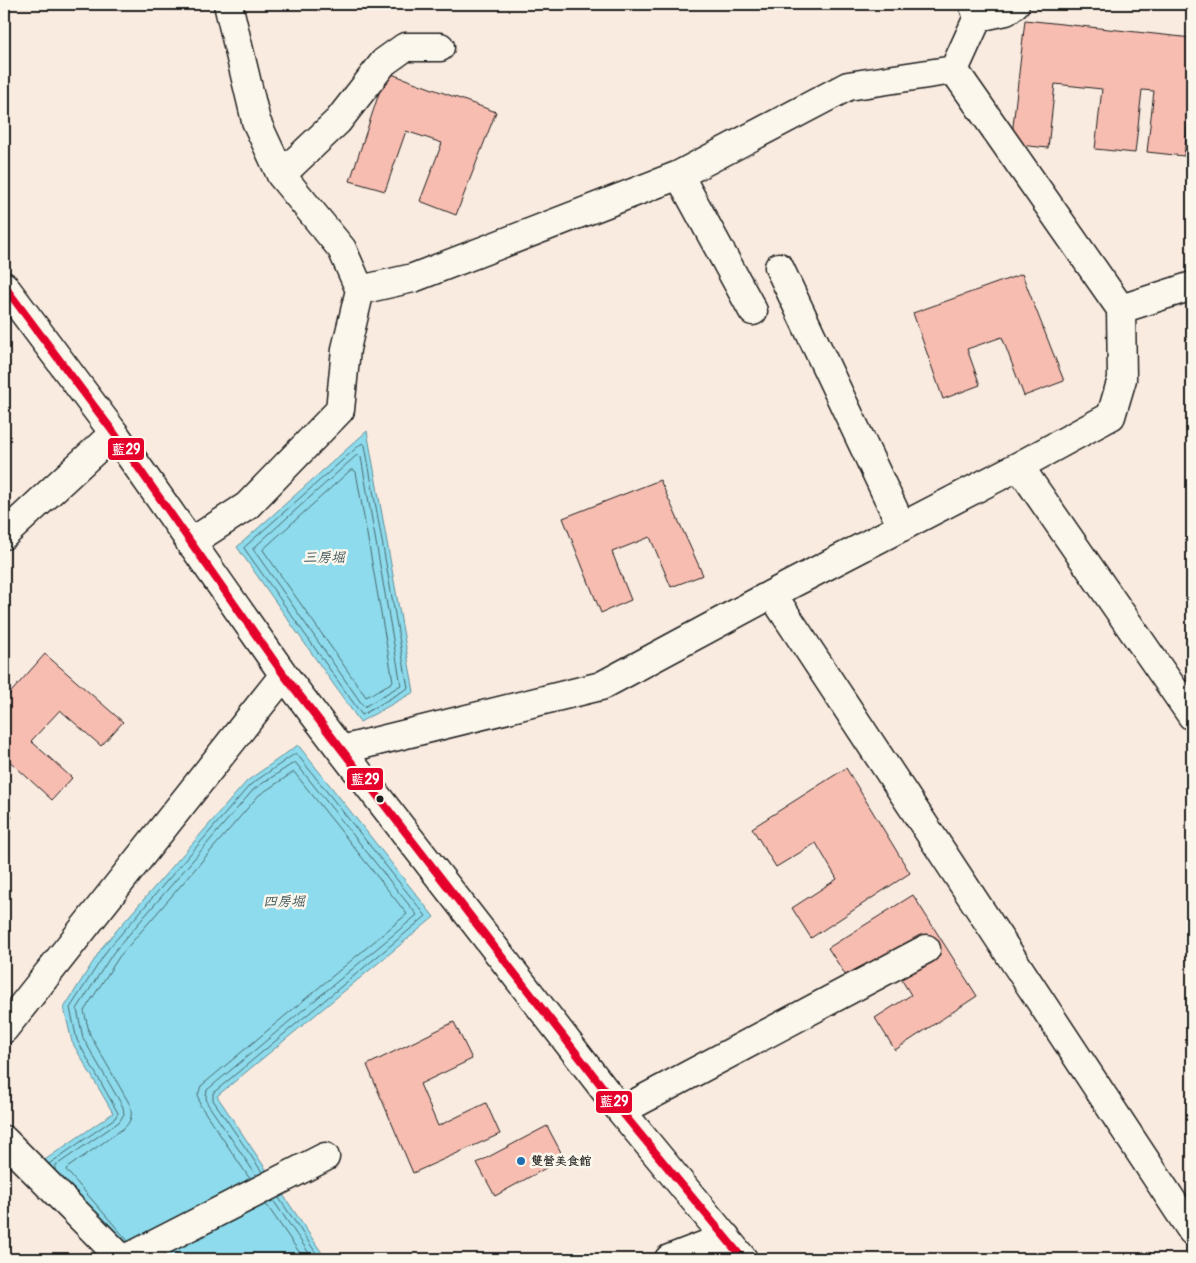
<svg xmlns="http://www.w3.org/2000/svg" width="1196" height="1263" font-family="Pangolin,'LXGW WenKai TC',sans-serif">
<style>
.water{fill:#8ddbec;stroke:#608f99}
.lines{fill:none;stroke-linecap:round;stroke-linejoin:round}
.shore{stroke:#49686f;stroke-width:1}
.building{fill:#f8bdb1;stroke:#1c1c1c}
.minor-casing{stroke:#1c1c1c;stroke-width:31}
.minor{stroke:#fbf7ec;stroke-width:28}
.bus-1-casing{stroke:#fbf7ec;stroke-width:11}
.bus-1{stroke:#e4002b;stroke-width:8}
.bus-dot{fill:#1c1c1c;stroke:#fbf7ec;stroke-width:2}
.poi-dot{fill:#1f6fb2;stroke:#fbf7ec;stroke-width:2}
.labels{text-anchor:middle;stroke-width:5;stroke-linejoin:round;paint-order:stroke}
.poi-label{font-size:12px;font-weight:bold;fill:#1c1c1c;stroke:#fbf7ec;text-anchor:start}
.water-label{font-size:14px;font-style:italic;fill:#3e555a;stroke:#fbf7ec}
.line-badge{stroke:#fbf7ec;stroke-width:2}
.badge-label{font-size:14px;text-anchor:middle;font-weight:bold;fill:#fff}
</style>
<rect width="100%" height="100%" fill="#faebe0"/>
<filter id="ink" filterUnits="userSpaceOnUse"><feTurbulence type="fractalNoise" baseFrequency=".02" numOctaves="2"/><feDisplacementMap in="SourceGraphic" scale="10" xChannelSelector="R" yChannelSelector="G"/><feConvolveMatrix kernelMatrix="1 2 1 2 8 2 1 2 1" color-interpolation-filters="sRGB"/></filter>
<g filter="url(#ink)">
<!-- water -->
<path class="water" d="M367,431L414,692L360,722L237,547Z
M298,745L434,917L217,1096L326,1259H119L36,1166L113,1113L72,1042L64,1008L103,946L247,781Z"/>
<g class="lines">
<!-- shore -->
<path class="shore" d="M361,444L363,443L365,445L408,688L362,715L244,548Z
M356,456L359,455L361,457L401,685L364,707L253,549Z
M351,470H354L356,472L393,681L391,683L366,697L263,550Z
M49,1164L115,1118L118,1113L77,1040L70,1008L108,949L250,785L296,753L426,916L213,1093V1100L262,1172
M55,1170V1166L119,1122L124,1114L123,1107L83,1038L77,1009L113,953L254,789L295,762L417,915L207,1090L206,1097L207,1103L256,1175
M279,1198L320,1259
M273,1200L313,1259
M266,1204L304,1259
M128,1241L66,1170L67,1168L124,1128C132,1121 133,1113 129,1103L90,1035L84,1011L119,957L259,795L294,772L407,914L201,1086L198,1095L200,1105L250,1179"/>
</g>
<!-- building -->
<path class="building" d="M1025,20L1192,38V83L1184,156L1147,152L1154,91L1142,90L1135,153L1095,149L1102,89L1055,84L1048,148L1011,144Z
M386,72L496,112L456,215L420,201L442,143L406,131L385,191L350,181Z
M1022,274L1064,381L1024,396L1002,337L967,349L980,385L943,399L913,313Z
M660,480L703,575L671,587L650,537L612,552L631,600L601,613L563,518Z
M45,654L123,722L101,746L60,710L31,741L72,778L52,800L4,756V700Z
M846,768L910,873L811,938L792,908L837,879L816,843L776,867L752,828Z
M4,807L12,817L4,824Z
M913,895L977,996L895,1050L875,1018L911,995L890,961L852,985L828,948Z
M454,1022L472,1059L420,1084L438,1126L486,1103L500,1134L413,1173L367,1065Z
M547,1126L564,1158L495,1196L477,1163Z"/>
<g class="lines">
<defs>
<path id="minor" d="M228,4L256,121L281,175L342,249L360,290
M973,4L978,17L954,70L1121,309L1192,286
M978,17L1006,11L1015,4
M281,175L338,121L384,62L405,47H440
M679,175L753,311
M779,267L902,527
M4,286L114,433L284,675L341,750L621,1111L743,1259
M1019,466L1192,716
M4,535L114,433
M190,543L247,506L340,410L346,349L360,290L413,278L679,175L848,86L954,70
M772,594L1192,1231
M341,750L601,686L772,594L1019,466L1111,416L1122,379L1121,309
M4,1029L284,675
M621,1111L926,949
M4,1140L122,1259
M126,1259L325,1157
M669,1259L726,1237"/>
</defs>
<!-- minor casing -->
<use href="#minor" class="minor-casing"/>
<!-- minor -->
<use href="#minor" class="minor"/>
<defs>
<path id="bus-1" d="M4,286L114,433L284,675L621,1111L743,1259"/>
</defs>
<!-- bus-1 casing -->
<use href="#bus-1" class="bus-1-casing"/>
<!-- bus-1 -->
<use href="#bus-1" class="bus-1"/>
</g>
</g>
<!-- markers -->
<circle class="bus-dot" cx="380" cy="799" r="4.5"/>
<circle class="poi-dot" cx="521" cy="1161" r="5"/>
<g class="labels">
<!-- poi labels -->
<g class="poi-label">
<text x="531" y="1165">雙營美食館</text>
</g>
<!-- water labels -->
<g class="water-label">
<text x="324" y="562">三房堀</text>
<text x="284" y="906">四房堀</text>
</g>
</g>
<g class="line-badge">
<rect x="107" y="437" width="38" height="24" rx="5" fill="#e4002b"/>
<rect x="346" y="767" width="38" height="24" rx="5" fill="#e4002b"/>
<rect x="595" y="1090" width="38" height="24" rx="5" fill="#e4002b"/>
</g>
<g class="badge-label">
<text x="126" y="454">藍29</text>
<text x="365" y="784">藍29</text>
<text x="614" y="1106">藍29</text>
</g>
<!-- margin -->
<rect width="1196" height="1263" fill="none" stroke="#fbf7ec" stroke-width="20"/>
<rect x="10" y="10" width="1176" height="1243" fill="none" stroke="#1c1c1c" stroke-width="2" filter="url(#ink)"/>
</svg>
